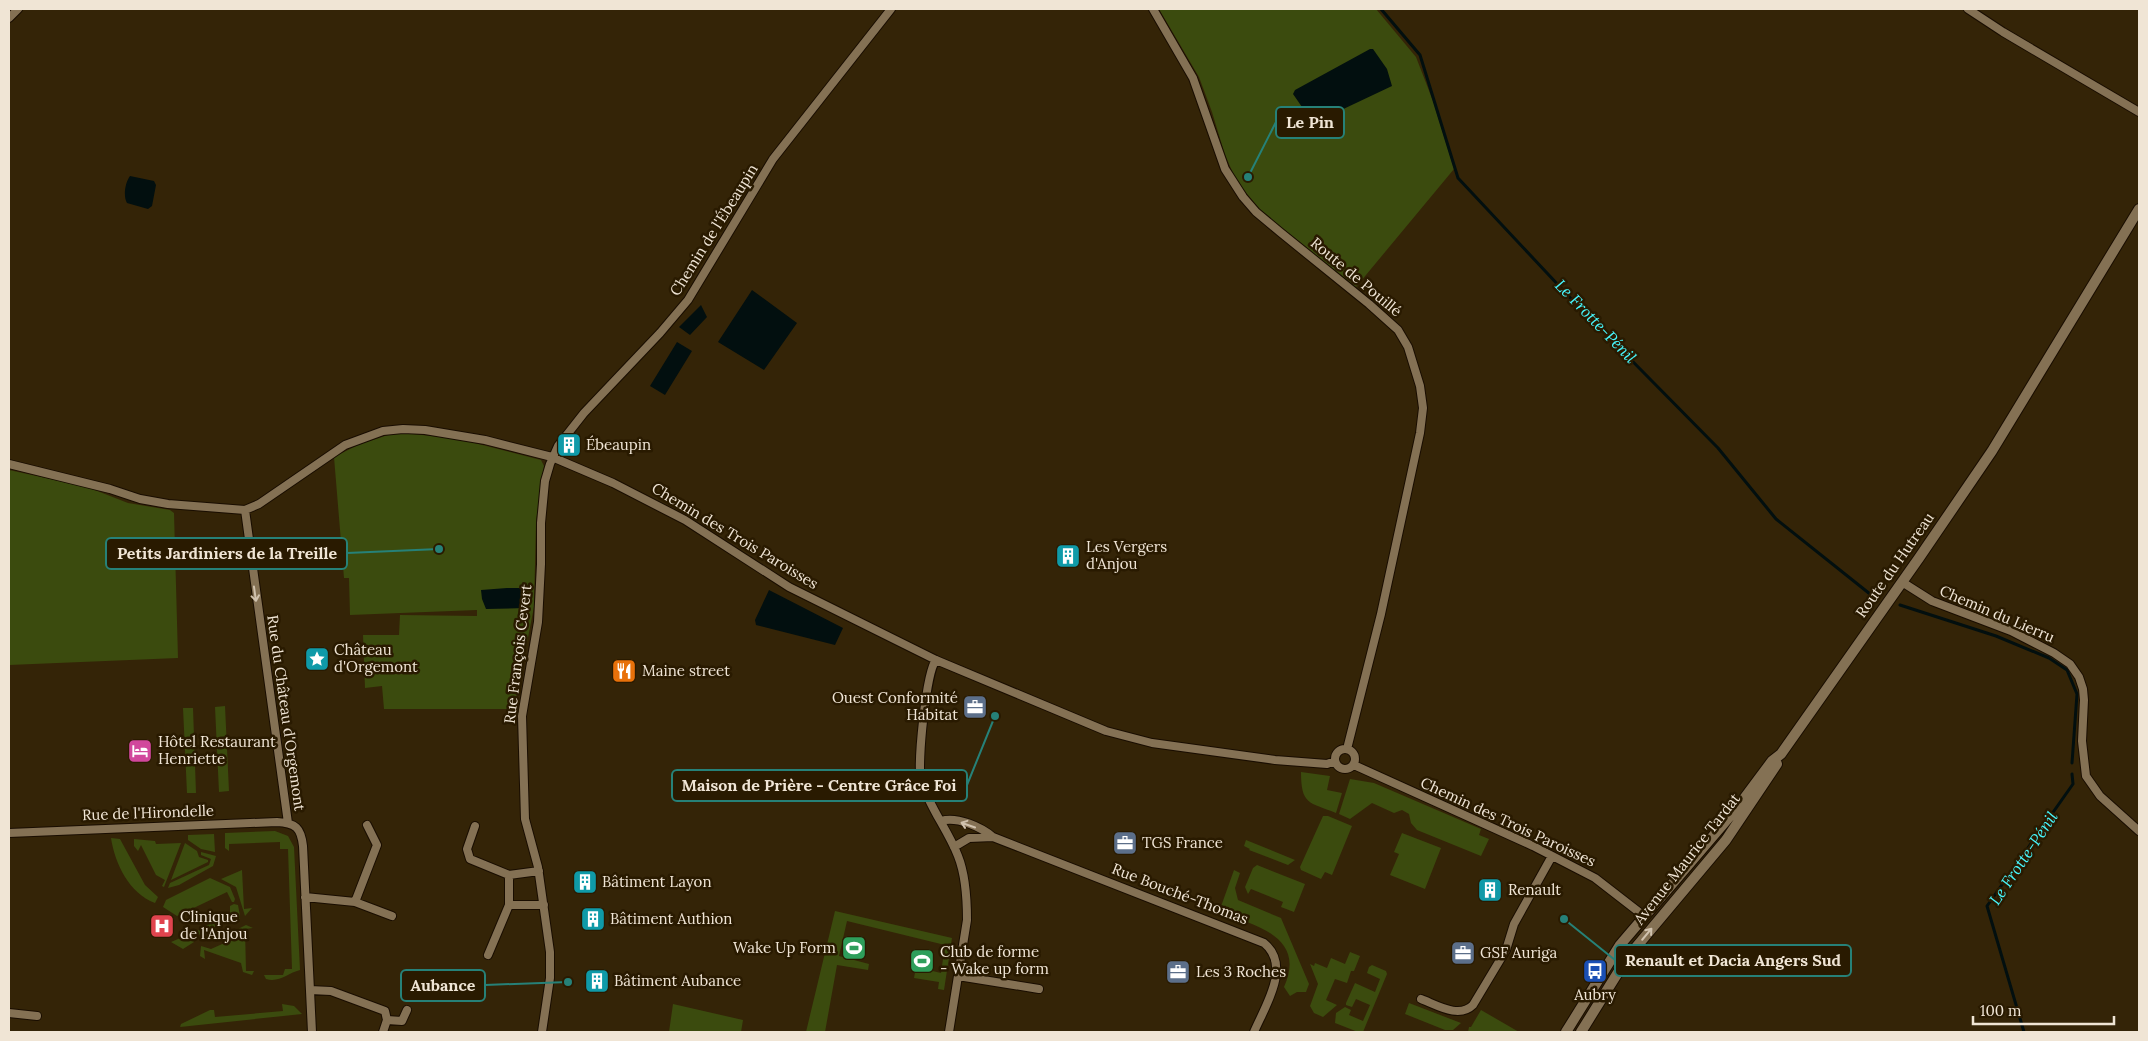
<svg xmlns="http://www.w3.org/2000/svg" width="2148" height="1041" font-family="Lora,serif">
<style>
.green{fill:#3b4b0e}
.water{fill:#020f0f}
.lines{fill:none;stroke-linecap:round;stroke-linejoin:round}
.stream{stroke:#020f0f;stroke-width:3}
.street-casing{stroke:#190d00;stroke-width:10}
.secondary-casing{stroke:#190d00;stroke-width:12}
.street{stroke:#847154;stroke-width:8}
.secondary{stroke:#847154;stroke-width:10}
.oneway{stroke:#d0c2ae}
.labels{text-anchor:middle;stroke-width:5;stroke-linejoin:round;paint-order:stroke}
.street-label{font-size:15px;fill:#f0e5d5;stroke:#291a00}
.poi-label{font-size:15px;fill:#f0e5d5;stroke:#291a00;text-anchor:start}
.water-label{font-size:16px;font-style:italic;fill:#47f6fc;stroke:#291a00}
.leader{fill:none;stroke:#268178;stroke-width:2}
.callout-dot{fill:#268178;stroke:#291a00;stroke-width:2}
.callout{fill:#291a00;stroke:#268178;stroke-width:2}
.callout-label{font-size:16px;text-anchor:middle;font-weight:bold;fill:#f0e5d5}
</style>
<rect width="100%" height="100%" fill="#342407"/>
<!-- green -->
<path class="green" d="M1159,9H1376L1416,57L1433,101L1454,169L1356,287L1263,213L1237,182L1225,155L1212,112L1199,77Z
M391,434H413L459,439L541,460L544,466L536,521L534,607L514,709H384L382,686L365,688L363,635H399L400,615L477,616V610L350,615L349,578H344L334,457L360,444Z
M9,470L87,487L128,503L170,510L174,513L178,658L9,665Z
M225,706L229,791L219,792L215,707Z
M183,708H193L196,793H187Z
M1301,772L1330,776L1327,790L1342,793L1336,813C1309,802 1301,805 1301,772Z
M1350,779L1374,783L1481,829L1479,835L1489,839L1481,856L1417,830L1411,823L1409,814L1402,810L1394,813L1372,803L1350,819L1339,814Z
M1323,816H1328L1352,826L1332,875L1325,872L1321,879L1301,870L1300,867Z
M275,831L288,836L294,847L300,970C288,973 279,983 266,979L264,975H283L285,969H292L288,849H280V842L229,844V851L225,848V833Z
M1402,833L1441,848L1425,889L1390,875L1399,854L1394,852Z
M214,834L215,852L201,849L188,840V835Z
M111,838L120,839L145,885L158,897L155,903C129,893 115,864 111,838Z
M134,839L155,841L156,844L181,843L164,887L162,886L165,880L156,875L141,845L138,851L134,846Z
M1246,840L1295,860L1288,865L1249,850L1250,849L1244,846Z
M185,843L197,851L199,857L208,860V862L171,880Z
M201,852L216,856L213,866L179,885L168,888L170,883L209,865L211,859L201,855Z
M1257,865L1305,884L1294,912L1281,907L1283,902L1251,889L1248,894L1245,887L1253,868Z
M242,870L244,909L252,908L245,916L236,887L221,879Z
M1234,870L1240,873L1235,888L1238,900L1281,918L1309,984L1306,992H1297L1290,996L1284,987C1307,936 1254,925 1219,912Z
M210,878L230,887L235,899L234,902H232L227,892L177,916L163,907L166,900Z
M234,904L238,905L240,916L239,921L236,922L234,918L192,938L194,942L183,949L171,942L206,927L207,925L230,915V906Z
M835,911L952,938L944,990L938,989L939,982L914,978L916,967L941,973L945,945L847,921L839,956L869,964L868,970L837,965L825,1032H806Z
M246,925L253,928L245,929L246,971H254L252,975L243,972L241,963L204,950L205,959L200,956L201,946L211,949L238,937L230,933Z
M1350,952L1360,956L1354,971H1351L1347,983L1335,979L1326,1000L1337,1005L1323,1017L1314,1013L1310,1006L1318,984L1310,964L1314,966L1315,963L1327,968L1331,958L1345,964Z
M1372,965L1386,971L1387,974L1363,1032H1358L1335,1023L1336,1013L1345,1007L1351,1010L1349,1015L1363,1021L1370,1005L1356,999L1352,1007L1346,1005V1003L1355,983L1375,992L1380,979L1367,973L1369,967Z
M1409,1003L1461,1023L1453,1030H1445L1405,1014Z
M282,1004L294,1006L302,1014L180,1027L181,1024L210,1010H214L215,1017L283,1011Z
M673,1004L743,1020L741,1032H669Z
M1481,1010L1519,1032H1468L1469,1027H1471Z"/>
<!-- water -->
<path class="water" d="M1370,49H1373L1387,69L1392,86L1318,121L1311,120L1293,94L1295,90Z
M130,176L154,181L156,185L152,206L148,209L127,203C123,196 125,183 130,176Z
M752,290L797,323L764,370L718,342Z
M701,305L707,317L690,335L679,327Z
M677,342L692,351L665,395L650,386Z
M507,588H523L526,608L486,609L482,599L481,590Z
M769,590L843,628L835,645L756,625L755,620Z"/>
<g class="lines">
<!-- stream -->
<path class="stream" d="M1381,9L1420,55L1458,178L1576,304L1718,448L1776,519L1870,594
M1900,605L1996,636L2049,658L2067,670L2077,694L2072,763
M2024,1032L1987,906L2073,784L2072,774"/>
<defs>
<path id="street" d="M1153,9L1193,78L1225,169L1243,197L1256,212L1280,232L1369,304L1398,330L1408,347L1420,386L1423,408L1420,433L1381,614L1347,749
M1968,9L2003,32L2139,112
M9,18L18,9
M9,464L110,489L140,499L168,504L245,510L259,504L345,445L383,431L403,429L425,430L485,440L552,457L613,483L685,520L789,587L936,660L1106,731L1152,743L1275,760L1327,764L1335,761
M245,510L288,823
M1902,582L1932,601L2011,631L2054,653L2070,664L2079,677L2083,689L2084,700L2082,741L2086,776L2100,796L2139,831
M936,660C926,672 917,765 921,780C929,807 948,830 958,856C966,876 967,899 967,920L949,1032
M1335 759a10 10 0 1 1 20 0a10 10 0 1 1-20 0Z
M1354,765L1533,846L1595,878L1644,916
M941,821C957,816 981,827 993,837
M475,826L467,849L470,859L509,875L539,871
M9,833L277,822C296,823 301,828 303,846L312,1032
M954,847L969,838L993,837L1264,943C1292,966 1265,1006 1254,1032
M509,875V905H544
M305,897L355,902L392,916
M355,902L377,845L367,825
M488,955L509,905
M958,976L1039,989
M310,990L331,991L385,1011L387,1020
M1421,999C1437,1005 1459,1019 1473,1005L1506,950L1514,924L1552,856
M9,1013L37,1016
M383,1032L387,1020L402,1021L407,1010
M542,1032L550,978V952L538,867L525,819L522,716L538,622L541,564V523L545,481L550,464L558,446L584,413L660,333L688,300L773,159L891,9"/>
<path id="secondary" d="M1566,1032L1620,945L1737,808L1772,761L1781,754L1919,558L1992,451L2139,209
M1581,1032L1627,958L1726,840L1777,764"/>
</defs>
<!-- street casing -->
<use href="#street" class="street-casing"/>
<!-- secondary casing -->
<use href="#secondary" class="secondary-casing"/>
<!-- street -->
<use href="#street" class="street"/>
<!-- secondary -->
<use href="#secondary" class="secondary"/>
</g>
<!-- one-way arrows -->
<defs><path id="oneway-shaft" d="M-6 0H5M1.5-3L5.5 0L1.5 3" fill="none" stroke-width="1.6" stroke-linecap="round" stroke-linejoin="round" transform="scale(1.25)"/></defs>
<g class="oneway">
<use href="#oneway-shaft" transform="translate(255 594) rotate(82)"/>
<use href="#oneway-shaft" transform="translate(968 825) rotate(-161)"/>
<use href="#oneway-shaft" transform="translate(1647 934) rotate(-50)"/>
</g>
<!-- icons -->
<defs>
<symbol id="building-square" viewBox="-11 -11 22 22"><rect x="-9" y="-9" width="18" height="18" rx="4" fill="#0f9aa8" stroke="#291a00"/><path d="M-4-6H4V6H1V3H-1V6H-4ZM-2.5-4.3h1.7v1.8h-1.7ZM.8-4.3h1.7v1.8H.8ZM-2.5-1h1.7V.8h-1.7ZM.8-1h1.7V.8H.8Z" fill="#fff"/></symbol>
<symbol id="sight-square" viewBox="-11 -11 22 22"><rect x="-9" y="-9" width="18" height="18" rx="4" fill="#0f9aa8" stroke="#291a00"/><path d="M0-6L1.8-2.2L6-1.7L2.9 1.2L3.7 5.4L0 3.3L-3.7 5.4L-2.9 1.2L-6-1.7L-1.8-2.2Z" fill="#fff"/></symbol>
<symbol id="restaurant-square" viewBox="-11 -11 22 22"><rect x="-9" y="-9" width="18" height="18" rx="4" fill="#e8710a" stroke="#291a00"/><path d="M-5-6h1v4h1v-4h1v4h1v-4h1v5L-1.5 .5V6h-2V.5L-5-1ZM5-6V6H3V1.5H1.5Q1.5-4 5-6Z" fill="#fff"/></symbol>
<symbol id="office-square" viewBox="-11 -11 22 22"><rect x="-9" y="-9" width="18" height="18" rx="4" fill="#5c6f8a" stroke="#291a00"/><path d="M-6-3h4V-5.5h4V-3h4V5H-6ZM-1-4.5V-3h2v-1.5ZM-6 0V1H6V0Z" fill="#fff"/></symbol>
<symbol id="hotel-square" viewBox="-11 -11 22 22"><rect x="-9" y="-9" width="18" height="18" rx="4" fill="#d1479c" stroke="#291a00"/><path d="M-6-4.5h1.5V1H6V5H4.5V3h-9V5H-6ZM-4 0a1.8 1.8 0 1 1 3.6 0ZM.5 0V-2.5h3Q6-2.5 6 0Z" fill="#fff"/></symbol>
<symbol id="hospital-square" viewBox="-11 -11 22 22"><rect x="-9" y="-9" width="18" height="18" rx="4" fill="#e0444e" stroke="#291a00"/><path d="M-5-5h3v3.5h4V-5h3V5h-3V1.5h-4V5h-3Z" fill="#fff"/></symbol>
<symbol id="stadium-square" viewBox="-11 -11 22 22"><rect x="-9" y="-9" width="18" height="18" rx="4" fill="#2e9e5b" stroke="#291a00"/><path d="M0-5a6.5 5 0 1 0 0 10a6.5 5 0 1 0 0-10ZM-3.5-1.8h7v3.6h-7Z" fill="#fff"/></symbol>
<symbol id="bus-square" viewBox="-11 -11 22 22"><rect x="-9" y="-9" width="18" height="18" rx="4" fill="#1a4fb4" stroke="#291a00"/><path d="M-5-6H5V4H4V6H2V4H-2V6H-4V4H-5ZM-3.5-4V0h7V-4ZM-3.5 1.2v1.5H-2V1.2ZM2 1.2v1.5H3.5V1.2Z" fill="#fff"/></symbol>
</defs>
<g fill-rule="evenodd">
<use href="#building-square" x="555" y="431" width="28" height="28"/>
<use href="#building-square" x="1054" y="542" width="28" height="28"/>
<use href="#sight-square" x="303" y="645" width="28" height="28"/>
<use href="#restaurant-square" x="610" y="657" width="28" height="28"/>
<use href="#office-square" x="961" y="693" width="28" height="28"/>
<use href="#hotel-square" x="126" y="737" width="28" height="28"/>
<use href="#office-square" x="1111" y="829" width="28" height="28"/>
<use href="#building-square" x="571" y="868" width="28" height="28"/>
<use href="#building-square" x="1476" y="876" width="28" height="28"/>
<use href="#building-square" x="579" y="905" width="28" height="28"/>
<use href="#hospital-square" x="148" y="912" width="28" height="28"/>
<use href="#stadium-square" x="840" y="934" width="28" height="28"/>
<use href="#office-square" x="1449" y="939" width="28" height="28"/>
<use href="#stadium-square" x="908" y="947" width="28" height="28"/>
<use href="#bus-square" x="1581" y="957" width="28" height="28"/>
<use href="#office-square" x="1164" y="958" width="28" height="28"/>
<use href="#building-square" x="583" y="967" width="28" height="28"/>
</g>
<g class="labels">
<!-- street labels -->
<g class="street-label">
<text transform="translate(714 230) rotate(-58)" y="5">Chemin de l'Ébeaupin</text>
<text transform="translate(1356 277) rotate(40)" y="5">Route de Pouillé</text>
<text transform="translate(735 536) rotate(31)" y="5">Chemin des Trois Paroisses</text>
<text transform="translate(1895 565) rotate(-55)" y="5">Route du Hutreau</text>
<text transform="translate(1997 614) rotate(23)" y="5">Chemin du Lierru</text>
<text transform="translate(518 654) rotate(-83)" y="5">Rue François Cevert</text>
<text transform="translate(286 713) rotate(82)" y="5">Rue du Château d'Orgemont</text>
<text transform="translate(148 813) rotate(-2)" y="5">Rue de l'Hirondelle</text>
<text transform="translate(1508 822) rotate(25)" y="5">Chemin des Trois Paroisses</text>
<text transform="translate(1687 859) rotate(-52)" y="5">Avenue Maurice Tardat</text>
<text transform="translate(1180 894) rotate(21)" y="5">Rue Bouché-Thomas</text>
</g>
<!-- poi labels -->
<g class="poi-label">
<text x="586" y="450">Ébeaupin</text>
<text x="1086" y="552">Les Vergers<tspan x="1086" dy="17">d'Anjou</tspan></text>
<text x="334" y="655">Château<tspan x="334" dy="17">d'Orgemont</tspan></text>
<text x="642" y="676">Maine street</text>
<text x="958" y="703" text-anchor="end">Ouest Conformité<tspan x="958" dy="17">Habitat</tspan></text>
<text x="158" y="747">Hôtel Restaurant<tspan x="158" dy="17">Henriette</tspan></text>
<text x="1142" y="848">TGS France</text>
<text x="602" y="887">Bâtiment Layon</text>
<text x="1508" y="895">Renault</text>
<text x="180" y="922">Clinique<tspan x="180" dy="17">de l'Anjou</tspan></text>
<text x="610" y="924">Bâtiment Authion</text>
<text x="836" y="953" text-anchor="end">Wake Up Form</text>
<text x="940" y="957">Club de forme<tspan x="940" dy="17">- Wake up form</tspan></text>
<text x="1480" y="958">GSF Auriga</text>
<text x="1196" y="977">Les 3 Roches</text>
<text x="614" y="986">Bâtiment Aubance</text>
<text x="1595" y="1000" text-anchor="middle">Aubry</text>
</g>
<!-- water labels -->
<g class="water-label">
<text transform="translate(1596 321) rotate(46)" y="6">Le Frotte-Pénil</text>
<text transform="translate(2023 858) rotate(-56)" y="6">Le Frotte-Pénil</text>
</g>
</g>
<!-- callouts -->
<path class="leader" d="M1248 177L1276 122M439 549L347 553M995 716L967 785M1564 919L1615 960M568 982L485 985"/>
<g class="callout-dot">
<circle cx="1248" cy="177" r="5"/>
<circle cx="439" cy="549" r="5"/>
<circle cx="995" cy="716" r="5"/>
<circle cx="1564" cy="919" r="5"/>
<circle cx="568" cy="982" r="5"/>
</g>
<g class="callout">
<rect x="1276" y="107" width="68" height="31" rx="5"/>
<rect x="106" y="538" width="241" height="31" rx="5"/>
<rect x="672" y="770" width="295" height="31" rx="5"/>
<rect x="1615" y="945" width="236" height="31" rx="5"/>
<rect x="401" y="970" width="84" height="31" rx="5"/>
</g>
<g class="callout-label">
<text x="1310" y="128">Le Pin</text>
<text x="227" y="559">Petits Jardiniers de la Treille</text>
<text x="819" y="791">Maison de Prière - Centre Grâce Foi</text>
<text x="1733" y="966">Renault et Dacia Angers Sud</text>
<text x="443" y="991">Aubance</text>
</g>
<!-- border -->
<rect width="2148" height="1041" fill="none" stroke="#f0e5d5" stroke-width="20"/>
<!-- scale -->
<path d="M1973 1016v8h141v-8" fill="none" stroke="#f0e5d5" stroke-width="2.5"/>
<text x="1980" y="1016" font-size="15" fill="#f0e5d5" stroke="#291a00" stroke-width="4" paint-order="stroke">100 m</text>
</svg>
